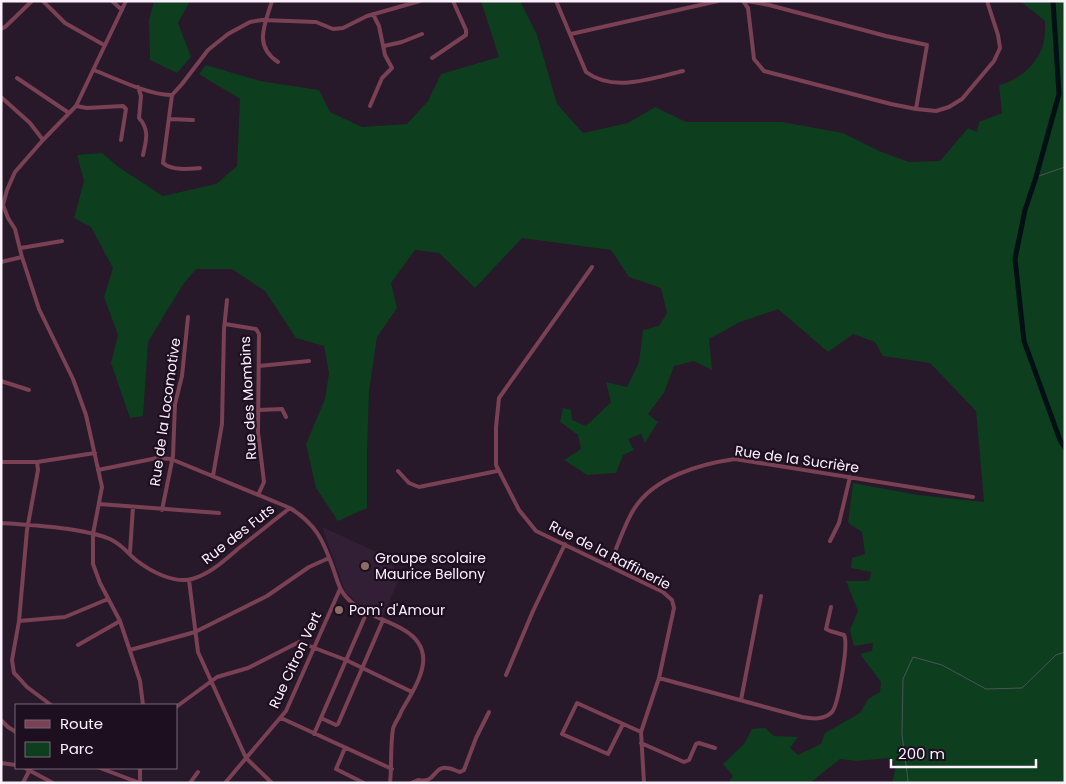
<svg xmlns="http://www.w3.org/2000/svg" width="1066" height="784" font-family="Poppins,sans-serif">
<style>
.built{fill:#321f36}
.green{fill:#0d3e1e}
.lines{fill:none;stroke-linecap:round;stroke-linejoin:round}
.stream{stroke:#4d545b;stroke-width:1}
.canal{stroke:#021016;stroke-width:5}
.minor{stroke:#7a4053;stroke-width:4}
.education-dot{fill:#8d6e63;stroke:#1d0e20;stroke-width:2}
.labels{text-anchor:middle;stroke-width:4.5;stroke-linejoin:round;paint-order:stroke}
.street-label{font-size:14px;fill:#fbf1fd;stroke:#1d0e20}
.poi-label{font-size:14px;fill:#fbf1fd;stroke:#1d0e20;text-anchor:start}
</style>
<rect width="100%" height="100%" fill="#27182a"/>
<!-- built -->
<path class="built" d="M322,527L390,558L399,579L383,616L356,602L345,591Z"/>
<!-- green -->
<path class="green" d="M154,1H190L178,23L191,57L177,73L150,60L149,20Z
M481,1H520L537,35L557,104L583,133L628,123L655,107L686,122H782L843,133L879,151L909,162L940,161L968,128L977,132L979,122L1002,113L999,85C1019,81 1040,62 1044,41C1045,35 1045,28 1045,21L1020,1H1065V783H892L896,767L890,758L857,761L840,759L810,783H728L733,776L723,764L744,744L752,729L765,728L774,736L798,737L790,748L798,755L821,744L825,733L860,713L868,699L880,692L881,682L860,654L872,651L873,643L854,646L850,630L858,611L846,581H869L871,572L851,568L852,558L865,554L862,532L848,523L853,483L918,495L984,502L976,411L930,363L883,356L875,342L853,334L828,352L778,309L740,322L709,339L712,370L694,361L674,366L664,393L648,414L658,422L645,443L641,434L628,439L634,450L623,455L616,473L587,475L564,460L581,449L578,435L560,422L563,408L571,410L572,420L586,426L611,402L606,382L627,387L639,362L643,330L659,326L667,313L661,288L629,277L611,250L522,238L475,288L439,253L415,250L391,283L397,308L377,337L369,391L367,451V508L338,521L316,488L306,444L325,399L329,373L324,346L296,338L265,291L232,269H196L182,286L148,342L143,416L130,418L111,363L118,335L104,297L113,268L91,227L74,218L84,181L77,155L102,153L120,168L163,196L216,184L237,166L240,99L199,74L206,65L260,81L319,90L330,112L362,127L407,124L428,101L441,74L499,57Z"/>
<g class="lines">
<!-- stream -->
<path class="stream" d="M1036,177L1065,167
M907,783L908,780L902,735L903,679L913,657L942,665L986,689L1022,688L1056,655L1065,652"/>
<!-- canal -->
<path class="canal" d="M1053,1L1059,94L1036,177L1025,210L1015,259L1024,341L1060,440L1065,448"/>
<!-- minor -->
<path class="minor" d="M43,1L65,23L104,45
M112,1L122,10
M126,1L76,106L43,140L15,172L7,190L3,205L8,218L15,229L22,257L39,309L73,379L86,415L102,487L93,534V564L100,583L120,621L140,681L143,705
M272,1C265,24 253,46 278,62
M556,1L586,72C614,93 653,78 683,71
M743,1L748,8L754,59L764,71L891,104L916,109L936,111L949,107L962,99L994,61L1000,48L998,35L987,1
M747,1L769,5L886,36L927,45L916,109
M1,29L5,27L32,1
M571,34L718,1
M384,46L402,42L422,34
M432,58L466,35V30L453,1
M94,70C114,78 151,96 172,95L182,84L208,50L228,34L250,22L262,20L316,22L333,29L343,28L367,16L420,1
M17,78L69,113
M138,87L141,96L139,118C150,130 146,141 143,155
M172,95L163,163C172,171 189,169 200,168
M1,97L30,123L43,140
M76,106L87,108L123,106L126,109L121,140
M370,106L382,78L392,68L385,55L379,26L373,14
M170,119L193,120
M21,248L62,241
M1,262L22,257
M592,267L499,398L496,427V465L519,510L536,531L663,592L672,600L674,608L659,678L641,732L644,783
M225,324L256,329L259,334L258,432L264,482L258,495
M259,366L309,361
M1,381L29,390
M259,410L282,409L286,417
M1,462H37L95,453
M37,462L38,470L27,530L19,621L12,660L14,673L18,677L27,687L51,705
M98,470L157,458L171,459L290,508C316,524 323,540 333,568C336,576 338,586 343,593C357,613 384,618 404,630C441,652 416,685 401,712C399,718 394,724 393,729C390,747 392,765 390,783
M398,471L409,483L419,487L497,471
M213,476L222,424L224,329L227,300
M99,504L219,513
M162,510L173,456L175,404L182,376L188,317
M1,523C31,525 84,528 110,539C124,546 126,552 136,560C150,571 174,584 192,579C210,574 225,560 239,548C256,535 273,521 290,508
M830,541L839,523L850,477
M130,552L133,507
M609,566C617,548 624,525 634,509C654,477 700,464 735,459L973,497
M189,580L198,652L246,758L272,783
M19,621L65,617L108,599
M78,645L120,621
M130,650L195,632L267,596L309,567L329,558
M506,675L533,611L565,544
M659,678L802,717C813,719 824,720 832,712C838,705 849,644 844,635L830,631L826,629L831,607
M741,700L761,596
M176,707L217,677L248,668L299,642L346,660L412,692
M281,718L392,769
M321,718L336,725L338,724L383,620
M1,720L8,727L16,732
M623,724L608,754L562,734L577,703L641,732
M314,734L367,612
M641,743L684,762L689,760L696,744L699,743L715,748
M345,748L336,769L364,783
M1,763L16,765
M25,768L53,783
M100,768L140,783
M23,783L30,769
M140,783V768
M190,783L198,772
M225,783L286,711L340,589
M411,783L418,780C436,784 433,766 447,768C451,768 456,771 460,772L464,770L476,738L489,712"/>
</g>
<!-- markers -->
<g class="education-dot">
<circle cx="365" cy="566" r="5"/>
<circle cx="339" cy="610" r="5"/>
</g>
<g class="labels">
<!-- street labels -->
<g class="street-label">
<text transform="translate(248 398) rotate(-93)" y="5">Rue des Mombins</text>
<text transform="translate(165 412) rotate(-82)" y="5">Rue de la Locomotive</text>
<text transform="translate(797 459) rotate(8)" y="5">Rue de la Sucrière</text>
<text transform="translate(238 534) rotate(-38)" y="5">Rue des Futs</text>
<text transform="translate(610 555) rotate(27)" y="5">Rue de la Raffinerie</text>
<text transform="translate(295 660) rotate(-65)" y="5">Rue Citron Vert</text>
</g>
<!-- poi labels -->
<g class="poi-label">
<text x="375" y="563">Groupe scolaire<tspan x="375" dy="16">Maurice Bellony</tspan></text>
<text x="349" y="615">Pom' d'Amour</text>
</g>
</g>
<!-- border -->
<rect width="1066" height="784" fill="none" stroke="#fbf1fd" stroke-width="5"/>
<!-- legend -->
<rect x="15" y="704" width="162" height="65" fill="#1d0e20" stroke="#766978"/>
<rect x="25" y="720" width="25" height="8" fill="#7a4053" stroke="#766978"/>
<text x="60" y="729" font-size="15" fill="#fbf1fd">Route</text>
<rect x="25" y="742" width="25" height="15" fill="#0d3e1e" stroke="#766978"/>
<text x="60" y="754" font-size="15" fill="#fbf1fd">Parc</text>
<!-- scale -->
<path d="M891 759v8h145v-8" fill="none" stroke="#fbf1fd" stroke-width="2.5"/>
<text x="898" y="759" font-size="15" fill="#fbf1fd" stroke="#1d0e20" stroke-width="4" paint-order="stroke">200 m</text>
</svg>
